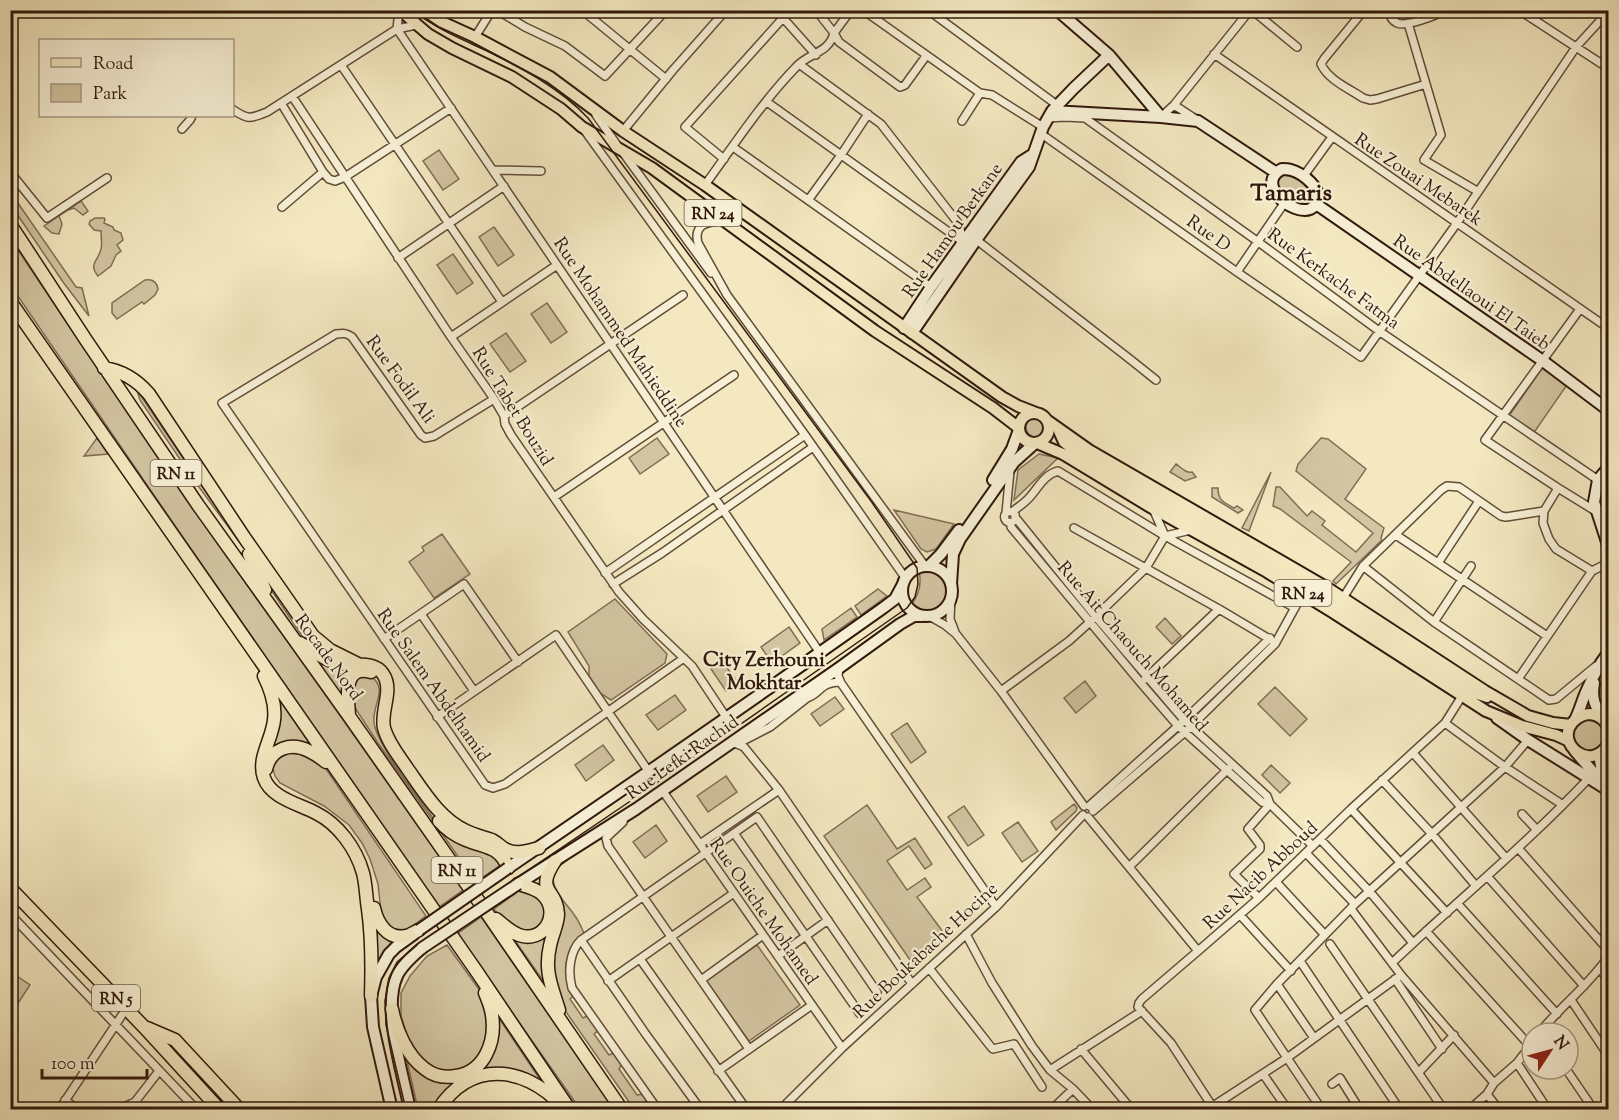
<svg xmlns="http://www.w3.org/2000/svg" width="1619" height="1120" font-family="'Sorts Mill Goudy',serif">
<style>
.green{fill:#d2c5a1;stroke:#816e56;stroke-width:1.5}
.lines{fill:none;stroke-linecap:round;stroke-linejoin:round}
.street-casing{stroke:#614c38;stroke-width:10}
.secondary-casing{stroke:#30180b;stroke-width:14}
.primary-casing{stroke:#30180b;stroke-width:14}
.highway-casing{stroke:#30180b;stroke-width:15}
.street{stroke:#f7f0d6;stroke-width:7}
.secondary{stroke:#f7f0d6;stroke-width:10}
.primary{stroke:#f3e8c0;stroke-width:10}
.highway{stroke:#f3e8c0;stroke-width:12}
.tram{stroke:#30180b;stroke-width:1.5}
.secondary-bridge-casing{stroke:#30180b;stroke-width:14;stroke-linecap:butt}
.secondary-bridge{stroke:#f7f0d6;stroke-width:10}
.labels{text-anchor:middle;stroke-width:4.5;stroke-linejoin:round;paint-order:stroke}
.shield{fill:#f7f0d6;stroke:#6c5948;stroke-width:1.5}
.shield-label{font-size:16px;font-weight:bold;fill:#30180b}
.street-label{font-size:18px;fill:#30180b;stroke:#f7f0d6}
.neighbourhood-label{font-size:20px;font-weight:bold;fill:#30180b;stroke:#f7f0d6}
.district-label{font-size:24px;font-weight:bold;fill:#30180b;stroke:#f7f0d6}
</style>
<rect width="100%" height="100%" fill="#f3e8c0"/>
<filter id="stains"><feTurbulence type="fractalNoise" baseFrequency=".00333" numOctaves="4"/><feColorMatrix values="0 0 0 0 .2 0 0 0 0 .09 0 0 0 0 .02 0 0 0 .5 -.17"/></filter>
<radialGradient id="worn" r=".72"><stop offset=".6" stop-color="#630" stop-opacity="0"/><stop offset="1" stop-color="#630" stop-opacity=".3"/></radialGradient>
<!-- green -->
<path class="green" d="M439,150L459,179L443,190L423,161Z
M1284,172L1292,175L1313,188L1314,197L1312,202L1303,207L1281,192L1276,186L1279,174Z
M11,193L76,287L82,288L89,316L63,282L17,214L11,203Z
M81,201L88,211L83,215L74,208L68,210L59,216L62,224L59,234L52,233L44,226Z
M95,218H104L105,219L104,223L113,227L114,230L121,233L123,240L117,245L121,251L116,255L111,266L98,276C89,265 96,263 100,252C103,247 101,238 101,231L94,230L89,224L90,221Z
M494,227L514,255L498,266L479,237Z
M10,238C156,458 311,674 463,890L439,907L180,533L11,286Z
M453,254L473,283L457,294L437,265Z
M145,280C152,279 157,282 158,289L155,295L144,304L142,302L117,319L112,313V303Z
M547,303L567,332L551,343L531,314Z
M506,333L526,361L510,372L490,344Z
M1545,364L1569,382L1533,434L1509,416Z
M138,394L141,396L243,547L196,483L140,400Z
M1026 427a10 10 0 1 1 20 0a10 10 0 1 1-20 0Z
M97,438L108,454L84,456Z
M657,438L669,454L640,474L629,458Z
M1321,438L1328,439L1366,469L1345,499L1384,528L1381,538L1382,540L1336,584L1333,581L1351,562L1280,509L1273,506L1276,487H1280L1307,516L1312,511L1325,521L1322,525L1356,552L1373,533L1296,471L1298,464Z
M1039,454L1058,458L1014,500L1018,470Z
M1176,464C1181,467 1186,474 1192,472L1196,477L1185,481L1170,472Z
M1271,472L1249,531L1242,528Z
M1212,488H1218C1218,501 1224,502 1234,508L1237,506L1243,510L1238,513L1212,497Z
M894,510L954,524L936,549L927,552L921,549Z
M442,534L470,574L434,598L409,562L424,551L422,547Z
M928,569C967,578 943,630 911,605C919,595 922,584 919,571Z
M264,570L315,646L309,644L302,636L261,575Z
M878,589L887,596L861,615L855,606Z
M615,599L667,654L665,663L611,700L600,693L589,676V666L568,632Z
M851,608L857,617L824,640L822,629Z
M1165,618L1181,636L1172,644L1156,627Z
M789,627L800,643L772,663L761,647Z
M313,655L357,669C347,677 340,683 342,697Z
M722,661L738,683L726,691L711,669Z
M369,675C390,688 372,704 374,722C376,744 417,795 431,815L435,821L483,848L501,863L499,866L476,882L378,743L357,711L353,702L355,678Z
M1085,681L1096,696L1076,713L1064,698Z
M1275,687L1307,719L1290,736L1258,704Z
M275,693L312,747L268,753Z
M675,695L686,710L658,730L646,715Z
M835,697L844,709L820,726L811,714Z
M1573 735a16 16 0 1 1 32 0a16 16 0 1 1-32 0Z
M907,723L926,752L911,763L891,734Z
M603,745L614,760L586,781L575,765Z
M300,751L322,763L426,916L407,930L394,929L385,923L381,912L378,884L370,859L362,843L349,825L324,806L280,783L275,776L272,766L282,752Z
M1271,765L1290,783L1280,793L1262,775Z
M726,776L737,792L708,812L697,796Z
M1074,804L1077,808L1076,811L1056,830L1051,822Z
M867,805L897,849L915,838L932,864L925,869L909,846L887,861L907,890L925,878L931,887L917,897L946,936L915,967L824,836Z
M964,806L984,835L968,846L948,817Z
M1018,822L1038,851L1022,862L1002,833Z
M656,825L667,841L645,858L633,842Z
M567,860C562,864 556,868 554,874C549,888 568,905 575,916C579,921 581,927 584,933C566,952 558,971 575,995L570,999L583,1018L589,1015L599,1030L594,1034L609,1055L614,1053L622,1064L619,1069L637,1095L644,1094L647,1099L644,1104L648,1109H634L564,1009L553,983L549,886L553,868Z
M517,888L538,895L546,909L543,927L522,934L498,914L494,909L516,893Z
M481,917L614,1109H580L457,934Z
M373,921L399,940L375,969Z
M549,931L546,985L512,936Z
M447,945L478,988L486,1006L489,1033L480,1057L468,1068L455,1072H442L430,1067L418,1055L408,1038L401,1016V993L410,976L427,956Z
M757,945L800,1005L749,1041L706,981Z
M11,972L30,985L11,1014Z
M496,1014L545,1087L479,1073Z
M162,1041L171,1043L232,1109H226Z
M407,1061C424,1080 438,1089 463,1079L435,1109H418Z"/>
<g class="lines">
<defs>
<path id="street" d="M497,10L525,27L565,46L605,76L666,10
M582,10L666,79
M776,10L816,55
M816,10L834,33L851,10
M863,10L980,93L992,95L1043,127
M928,10L1057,105
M1252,10L1297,47
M1364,10L1324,59L1321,64C1328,80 1350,89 1363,98L1370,100L1377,99L1426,84
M1389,10C1390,16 1391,20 1397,23C1406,27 1436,16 1444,10
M1519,10L1608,68
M1408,23L1441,135L1424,160L1477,191
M397,29L820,653
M397,29L399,10
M475,37L492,10
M1214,54L1608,328
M799,64L881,124L958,223L964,242
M341,65L502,302
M292,96L451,337L494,399L504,416L505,424L511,435L619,592L643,619L692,666L726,717
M767,102L963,242
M281,103L323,172L329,179L335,181L345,177L451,108
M1174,105L1197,120
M232,109C248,120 250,119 267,112L397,29L416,25
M596,115L617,145
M1161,117L1174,105L1250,10
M1048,118L1065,117L1085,118L1257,241L1379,331L1598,480
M962,121L980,93
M182,129L190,120L192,116
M585,131L805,435L906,579
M623,131L673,70L726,10
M1040,133L1237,272L1361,357L1457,223L1576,47L1608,12
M733,147L931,287
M624,154L711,273
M724,159L685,127L783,18
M493,170L541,171
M10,172L47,218L107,178
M1303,177L1332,137
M705,185C734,145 762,102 797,66C809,53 829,53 834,33L839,42L900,87L905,85L926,56
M809,199L841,155L868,114
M282,207L323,172
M723,220C708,222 693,224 698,243L727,295L925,566
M974,238L1131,360L1156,380
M398,258L504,186
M1237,272L1285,202
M1580,309L1485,440L1558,488L1597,512
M451,337L557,265
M494,399L434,436L425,438L421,435L352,337C347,333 343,333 336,334L222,403L485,785L493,788L505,784L684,658
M504,416L683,295
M1558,488L1544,511L1543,523L1549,539L1556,549L1592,571
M554,497L734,375
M1154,511L1165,536
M1004.5 517a5.5 5.5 0 1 1 11 0a5.5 5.5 0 1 1-11 0Z
M1012,512C1017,508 1023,504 1028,499C1038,489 1043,475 1058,471L1165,536L1295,608
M1006,513L1010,471
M1015,517L1096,617L1184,720L1267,796L1270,804L1313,846
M1011,523V527L1140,682L1178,726L1262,802L1270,804
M1074,528L1219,609L1271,640
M1396,535L1547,636
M1165,536L1191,530
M1438,563L1479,501
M1363,566L1434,622L1549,700L1556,699L1596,666
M605,573L805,435
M613,584L662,553L813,447
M951,598L950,619L955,632
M1343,598L1363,566L1441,490L1447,486L1459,487L1501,516L1506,517L1544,511
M421,614L474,691
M929,616L945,625L956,634L1001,691L1084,806
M1434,622L1471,566
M384,639L464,584L518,662
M839,668L838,676L841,683L996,907
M1145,679L1219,609
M1518,679L1592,571L1608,563
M1001,691L1069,641L1090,622L1146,568L1165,536
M437,717L556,635L649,772
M1445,723L1505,767L1563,805
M732,743L737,744L744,747L779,790L912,984
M737,744L770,727L807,698C823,692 818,683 840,682
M1413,753L1506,858
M1382,780L1432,834L1476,886
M662,790L842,1048
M1089,806L1178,726L1270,638
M1351,809L1447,913
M1093,811L1185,732L1275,644L1303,593
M1522,814L1537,830
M1088,817L1198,951L1259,898L1351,809L1445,723L1462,696
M623,822L606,838L608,846L749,1049
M734,833L860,1014
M1320,839L1370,892L1413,943
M700,844L779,790
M1518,848L1608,950
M1306,853L1355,904
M1130,866L1228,769
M1487,876L1584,986
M1276,882L1325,935
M1259,898L1234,874L1260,849V845L1248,829L1270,804
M1457,903L1557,1014
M1351,909L1401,975L1494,1083
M10,914L197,1110
M1241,916L1291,971
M1426,931L1530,1046
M966,934L992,983L1032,1046L1050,1070L1073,1089L1093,1110
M581,940L645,1033L701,1110
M1330,944L1444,1110
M1198,951L1142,999L1139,1003L1138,1007L1171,1043L1212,1106
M778,956L828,920
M640,959L747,1110
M1300,961L1400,1110
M1392,963C1457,901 1527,844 1589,778
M929,968L991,1047L993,1049L1014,1044L1042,1087
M1600,968L1608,980
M1395,979L1442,1049
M701,980L763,935
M608,981L734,893
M1277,984L1314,1038
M1571,1000L1608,1055
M1539,1033C1561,1006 1589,985 1608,957
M1081,1049L1132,1110
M1517,1063L1548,1110
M1566,1069L1594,1110
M1050,1070L1142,1011
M718,1071L812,1005
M1419,1072L1454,1035
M1263,1074L1288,1110
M1332,1084L1340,1078L1360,1110
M1487,1094L1499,1110
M65,1100L78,1110
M135,1102L142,1110
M59,1110L122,1015
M116,1110L135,1102L159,1071
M658,1110L572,988C568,973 569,952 581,940L757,817L877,992
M780,1110L842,1048L996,907L1083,815
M1051,1110L1073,1089
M1207,1110L1287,1058L1401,975
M1322,1110L1255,1010L1277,984L1355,904L1505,767L1528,740
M1469,1110L1487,1094L1494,1083L1517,1063L1531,1045"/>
<path id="secondary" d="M1057,10L1109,55L1161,117
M1052,111L1074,88L1109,55
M1282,169C1285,169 1288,169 1291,170C1302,173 1324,189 1317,203C1315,205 1313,208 1310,209C1293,216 1254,184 1282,169Z
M1316,204L1543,361L1608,410
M904,328L931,287L1021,162L1032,155
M912,333L976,240L1029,167L1043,127L1052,111L1161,117L1198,121L1275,172
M1608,468L1598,480L1594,502L1608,545
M993,480L1012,449L1019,430
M929,566L941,554L959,530
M902 591a25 25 0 1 1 50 0a25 25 0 1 1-50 0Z
M951,584L953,554L960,539L1014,462L1034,444
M1594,683C1591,700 1595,706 1605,721
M1497,718L1528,740L1608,790
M1575,720C1580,710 1582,701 1586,692C1592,678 1599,665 1608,653
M1575,751L1593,772L1603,781
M1599,754L1602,772L1608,778
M508,868C634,782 759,696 883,608L895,599L903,584
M518,884L636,809L839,668L900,624L914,616H923
M392,1110L373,1027L371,996L376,977L389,954L396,947L414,934
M410,1110C403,1074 382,1009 397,976C402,965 413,956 422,948"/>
<path id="primary" d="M400,10L428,34L452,48L512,77L561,109L582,127L652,168L875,331L993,408L1019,428
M424,10L442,22L475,37L550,77L623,131L705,185L1002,397L1018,406L1036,413
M1019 428a15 15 0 1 1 30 0a15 15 0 1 1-30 0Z
M1048,421L1089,450L1326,587L1485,691L1528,716L1553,723L1571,725
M1059,431L1064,442L1075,451L1113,475L1317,591L1472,692L1487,697
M1037,443L1063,454L1152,508L1267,572L1334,613L1486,711L1522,726L1556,735L1569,741
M1608,727C1605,720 1599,715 1590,714C1583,714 1578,717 1573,722C1554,744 1592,773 1608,744"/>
<path id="highway" d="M10,224L86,340L198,505L349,716L487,913L622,1110
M10,301L477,972L570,1110
M104,368C123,371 137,380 149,394L244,537L313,636L330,650L358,664
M249,554L265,590
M300,643C314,651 328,663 345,664C358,665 375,662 383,674C394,690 380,711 384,728C388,743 399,756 407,768C424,792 439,818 466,831C474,835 483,837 492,840C496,842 499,845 503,848C515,856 527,851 539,848
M264,676C271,690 276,705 274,720C272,740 257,758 264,778C271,798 299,804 316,813C338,824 356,848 363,873C366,884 366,897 368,909C372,938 372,966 371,996
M349,715C348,698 342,664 371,672
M266,769C271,748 291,742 309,751C315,754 321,758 326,762
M439,821C447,830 456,836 466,840C486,848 500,846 508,868
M555,861C534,893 557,888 558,914C558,924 552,935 550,946C544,971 552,987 559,1010
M10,888L144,1027L220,1110
M374,908C377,922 387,940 405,936C409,936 414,932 419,930
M496,919C504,925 510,932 519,935C544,944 561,913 543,895C537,889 526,886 518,884
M392,1009C396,1030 407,1056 425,1069C434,1076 445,1078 456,1076C485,1072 496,1041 492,1015C491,1008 488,1000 485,993
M147,1028L175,1040L240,1110
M438,1110C470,1060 523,1065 561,1105"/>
</defs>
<!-- street casing -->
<use href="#street" class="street-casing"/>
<!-- secondary casing -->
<use href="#secondary" class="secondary-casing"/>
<!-- primary casing -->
<use href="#primary" class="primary-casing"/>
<!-- highway casing -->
<use href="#highway" class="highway-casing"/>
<!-- street -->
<use href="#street" class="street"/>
<!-- secondary -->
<use href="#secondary" class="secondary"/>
<!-- primary -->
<use href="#primary" class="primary"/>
<!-- highway -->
<use href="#highway" class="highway"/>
<!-- tram -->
<path class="tram" d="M406,1110L386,1025L385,1001L389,978L397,962L416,946L632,800L894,617L907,608L915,597L918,584L917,568L871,501L588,118C560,88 522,68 485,50C459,38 435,28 412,10"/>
<defs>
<path id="secondary-bridge" d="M419,930L508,868
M422,948L518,884"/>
</defs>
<!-- secondary-bridge casing -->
<use href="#secondary-bridge" class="secondary-bridge-casing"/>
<!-- secondary-bridge -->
<use href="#secondary-bridge" class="secondary-bridge"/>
</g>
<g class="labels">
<!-- shield labels -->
<g class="shield">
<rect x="684.5" y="200" width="57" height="26" rx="4.5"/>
<rect x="150.5" y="460" width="51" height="26" rx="4.5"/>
<rect x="1274.5" y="580" width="57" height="26" rx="4.5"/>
<rect x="431.5" y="857" width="51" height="26" rx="4.5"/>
<rect x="92" y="985" width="48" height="26" rx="4.5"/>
</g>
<g class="shield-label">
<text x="713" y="219">RN 24</text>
<text x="176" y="479">RN 11</text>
<text x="1303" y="599">RN 24</text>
<text x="457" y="876">RN 11</text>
<text x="116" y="1004">RN 5</text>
</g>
<!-- street labels -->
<g class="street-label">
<text transform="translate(1419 179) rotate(34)" y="6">Rue Zouai Mebarek</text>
<text transform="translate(952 230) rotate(-55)" y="6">Rue Hamou Berkane</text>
<text transform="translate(1209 233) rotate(35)" y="6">Rue D</text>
<text transform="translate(1334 278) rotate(36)" y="6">Rue Kerkache Fatma</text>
<text transform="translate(1472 292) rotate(35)" y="6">Rue Abdellaoui El Taieb</text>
<text transform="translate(621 332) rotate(56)" y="6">Rue Mohammed Mahieddine</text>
<text transform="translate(401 379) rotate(54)" y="6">Rue Fodil Ali</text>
<text transform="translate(513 406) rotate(58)" y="6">Rue Tabet Bouzid</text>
<text transform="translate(1133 646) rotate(49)" y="6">Rue Ait Chaouch Mohamed</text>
<text transform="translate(329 657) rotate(54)" y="6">Rocade Nord</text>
<text transform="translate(434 685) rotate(55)" y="6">Rue Salem Abdelhamid</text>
<text transform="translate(682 757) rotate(-35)" y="6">Rue Lefki Rachid</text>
<text transform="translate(1260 875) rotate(-43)" y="6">Rue Nacib Abboud</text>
<text transform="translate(764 911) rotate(55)" y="6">Rue Ouiche Mohamed</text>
<text transform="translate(925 950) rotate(-43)" y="6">Rue Boukabache Hocine</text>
</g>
<!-- neighbourhood labels -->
<g class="neighbourhood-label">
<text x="764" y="666">City Zerhouni<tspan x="764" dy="23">Mokhtar</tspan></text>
</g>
<!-- district labels -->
<g class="district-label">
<text x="1291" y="200">Tamaris</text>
</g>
</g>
<!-- margin -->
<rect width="1619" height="1120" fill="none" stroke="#f3e8c0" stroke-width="36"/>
<rect x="12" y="12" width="1595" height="1096" fill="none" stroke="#30180b" stroke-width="3"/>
<rect x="18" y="18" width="1583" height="1084" fill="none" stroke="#30180b" stroke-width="1.5"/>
<!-- legend -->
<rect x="39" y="39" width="195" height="78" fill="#f7f0d6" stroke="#a79a85" stroke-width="1.5"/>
<rect x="51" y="58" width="30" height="9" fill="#f3e8c0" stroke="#a79a85" stroke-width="1.5"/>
<text x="93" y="69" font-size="18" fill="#30180b">Road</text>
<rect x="51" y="84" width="30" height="18" fill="#d2c5a1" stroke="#a79a85" stroke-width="1.5"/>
<text x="93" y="99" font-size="18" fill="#30180b">Park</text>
<!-- north arrow -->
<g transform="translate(1550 1051) rotate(54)"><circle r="28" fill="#f7f0d6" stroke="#a79a85" stroke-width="1.5"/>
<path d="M0-4.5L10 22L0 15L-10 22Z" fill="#8f2418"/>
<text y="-9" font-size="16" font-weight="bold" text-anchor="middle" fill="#30180b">N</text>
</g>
<!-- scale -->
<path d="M42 1069v9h105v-9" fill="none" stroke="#30180b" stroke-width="3"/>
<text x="51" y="1069" font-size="18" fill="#30180b" stroke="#f7f0d6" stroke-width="4.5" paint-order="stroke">100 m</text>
<rect width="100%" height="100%" filter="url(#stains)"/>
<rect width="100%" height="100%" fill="url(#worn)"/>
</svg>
